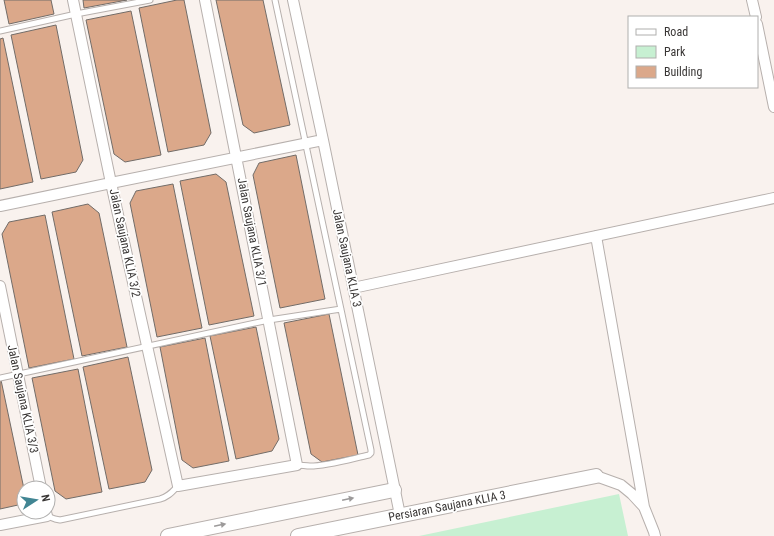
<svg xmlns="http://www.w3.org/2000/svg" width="774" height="536" font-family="'Roboto Condensed',sans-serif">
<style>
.green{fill:#c7f0d2}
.building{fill:#dba88a;stroke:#726c68}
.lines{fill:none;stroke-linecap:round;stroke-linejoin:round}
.lane-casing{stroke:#b7b0ad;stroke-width:7}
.street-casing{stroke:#b7b0ad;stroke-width:12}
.secondary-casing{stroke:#b7b0ad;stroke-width:16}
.lane{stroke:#fff;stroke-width:5}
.street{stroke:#fff;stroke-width:10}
.secondary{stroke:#fff;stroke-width:14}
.oneway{fill:#9c9a9a}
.labels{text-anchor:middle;stroke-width:3.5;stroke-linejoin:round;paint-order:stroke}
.street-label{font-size:12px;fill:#393635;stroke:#fff}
</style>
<rect width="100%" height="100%" fill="#f9f2ee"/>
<!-- green -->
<path class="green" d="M619,494L628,536H419Z"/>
<!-- building -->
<path class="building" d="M4,0H51L54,14L9,24Z
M83,0H127L84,8Z
M177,0H184L211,133L204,145L168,152L139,8Z
M216,0H263L290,125L254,133L243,125Z
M131,11L161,155L125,162L114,154L86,20Z
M56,25L83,160L76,172L41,179L11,35Z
M3,38L33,182L0,189V39Z
M296,155L325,299L280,308L253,175L259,163Z
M216,174L226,182L254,316L209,325L180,181Z
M173,184L202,328L157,337L130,203L136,191Z
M88,204L99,213L127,347L82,356L52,212Z
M45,215L74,359L29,368L2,234L9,222Z
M329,314L358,455L322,462L311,454L284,323Z
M256,327L279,439L272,451L236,459L210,336Z
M205,338L229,461L193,468L182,460L160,347Z
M128,357L152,470L145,482L109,489L83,367Z
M78,369L102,492L66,499L55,491L32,378Z
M1,380L24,489V494L18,505L0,509V381Z"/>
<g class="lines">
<defs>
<path id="lane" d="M275,0L371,450V453L369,455C351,459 327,466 310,466C306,466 301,465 297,465
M0,31L76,14L150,0
M0,378L269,320L341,309
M47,516L55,519L60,520L160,499C168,497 172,492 178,486"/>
<path id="street" d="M73,0L111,183L178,486L297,465L205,0
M293,0L323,140L400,515
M752,0L756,17
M757,24L774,107
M0,206L111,183L323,140
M596,236L644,507
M0,286L41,488
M353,288L774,198
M596,476L621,485L632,494L644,507L654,532L655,536
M0,525L47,516L46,512"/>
<path id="secondary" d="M168,536L394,490
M298,536L596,476"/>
</defs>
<!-- lane casing -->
<use href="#lane" class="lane-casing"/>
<!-- street casing -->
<use href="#street" class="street-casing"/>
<!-- secondary casing -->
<use href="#secondary" class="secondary-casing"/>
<!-- lane -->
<use href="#lane" class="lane"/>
<!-- street -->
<use href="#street" class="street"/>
<!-- secondary -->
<use href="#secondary" class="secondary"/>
</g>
<!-- one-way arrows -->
<defs><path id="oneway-solid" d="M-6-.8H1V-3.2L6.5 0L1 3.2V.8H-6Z"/></defs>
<g class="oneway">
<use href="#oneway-solid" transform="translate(348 499) rotate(-12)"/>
<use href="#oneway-solid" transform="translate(220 525) rotate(-12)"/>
</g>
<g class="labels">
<!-- street labels -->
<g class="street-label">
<text transform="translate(252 232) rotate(79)" y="4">Jalan Saujana KLIA 3/1</text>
<text transform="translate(125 243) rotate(78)" y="4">Jalan Saujana KLIA 3/2</text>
<text transform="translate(347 258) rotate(78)" y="4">Jalan Saujana KLIA 3</text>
<text transform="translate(23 399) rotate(78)" y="4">Jalan Saujana KLIA 3/3</text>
<text transform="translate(447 506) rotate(-11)" y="4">Persiaran Saujana KLIA 3</text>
</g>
</g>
<!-- legend -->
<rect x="628" y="16" width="130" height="72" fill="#ffffff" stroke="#b0afae"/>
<rect x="636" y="29" width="20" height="6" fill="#ffffff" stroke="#b0afae"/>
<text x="664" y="36" font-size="12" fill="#393635">Road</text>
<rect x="636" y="46" width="20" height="12" fill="#c7f0d2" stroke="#b0afae"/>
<text x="664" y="56" font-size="12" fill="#393635">Park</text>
<rect x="636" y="66" width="20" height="12" fill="#dba88a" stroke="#b0afae"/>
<text x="664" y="76" font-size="12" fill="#393635">Building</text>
<!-- north arrow -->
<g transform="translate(36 500) rotate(78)"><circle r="19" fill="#ffffff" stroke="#b0afae"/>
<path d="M0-3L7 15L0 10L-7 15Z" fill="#418593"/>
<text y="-6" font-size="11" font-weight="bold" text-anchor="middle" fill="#393635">N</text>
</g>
</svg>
